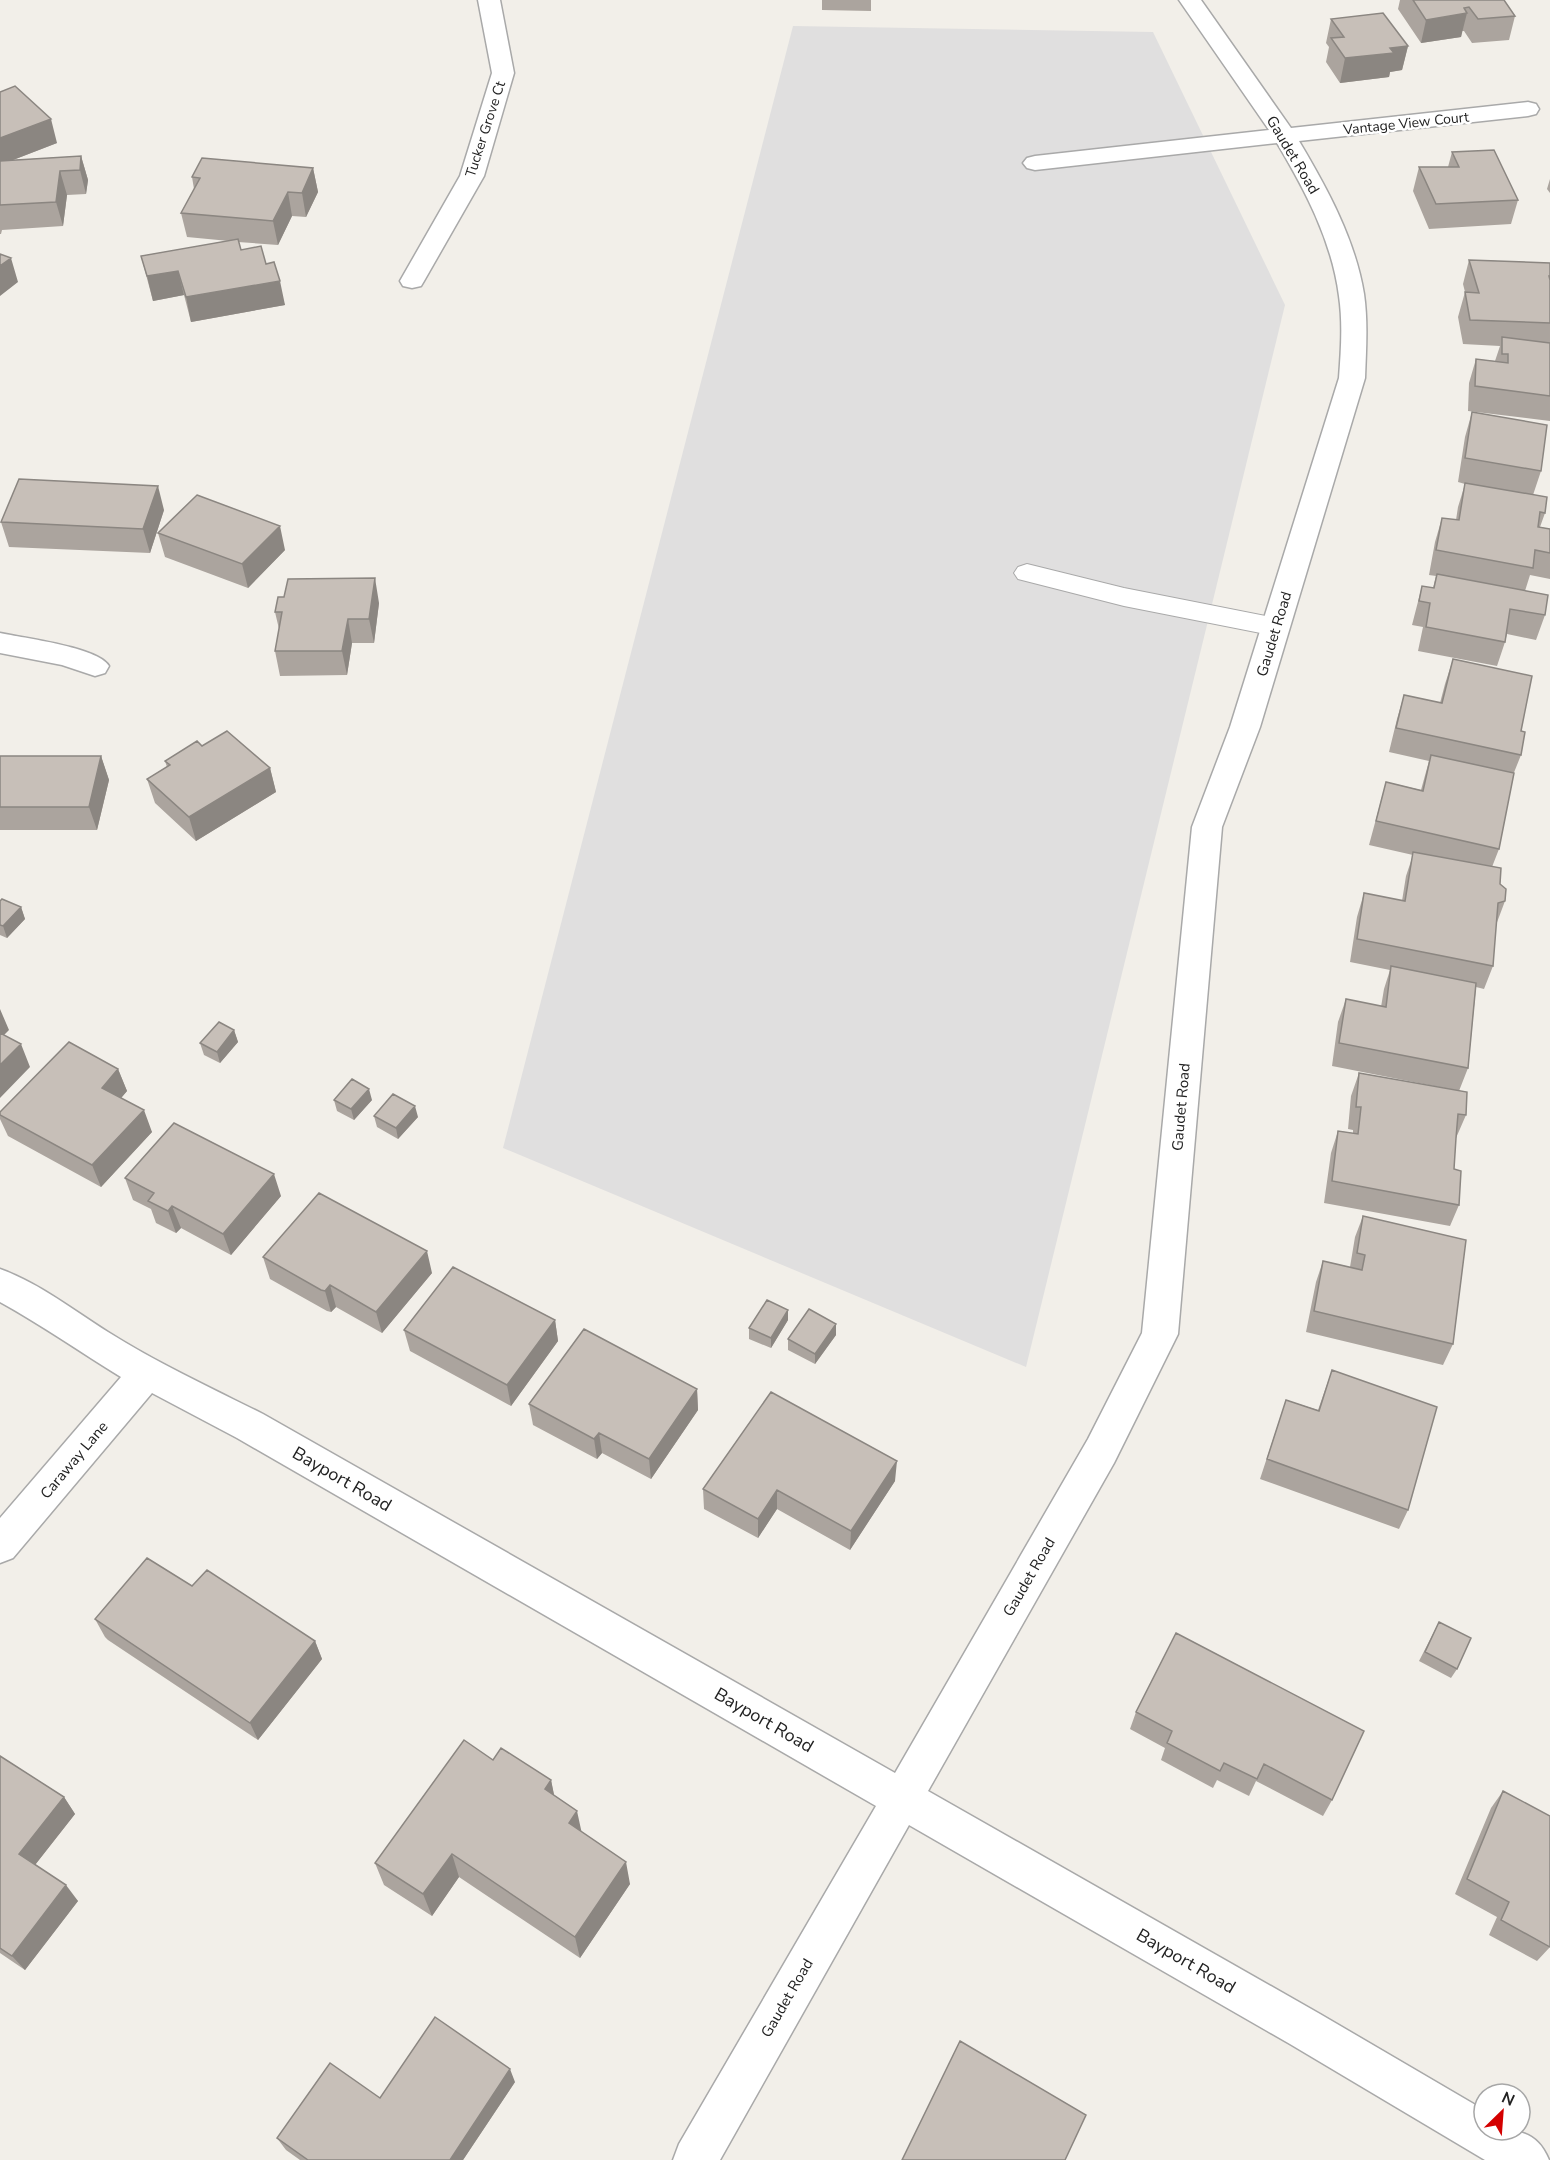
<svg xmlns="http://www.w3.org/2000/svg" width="1550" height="2160" font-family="'Nunito Sans',sans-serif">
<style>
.residential{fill:#e0dfdf}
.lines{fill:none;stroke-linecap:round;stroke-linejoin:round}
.lane-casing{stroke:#a9a9a9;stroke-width:2}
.street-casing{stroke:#a9a9a9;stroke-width:3}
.lane{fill:#fff;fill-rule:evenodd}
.street{fill:#fff;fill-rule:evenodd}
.wall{fill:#aba49e}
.shaded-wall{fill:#8b8681}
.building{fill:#c7bfb8;stroke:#8b8681;stroke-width:1.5}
.labels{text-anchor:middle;stroke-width:5;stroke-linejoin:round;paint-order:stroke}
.far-street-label{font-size:14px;fill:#222;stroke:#fff}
.street-label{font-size:15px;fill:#222;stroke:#fff}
.near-street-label{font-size:18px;fill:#222;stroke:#fff}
</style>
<rect width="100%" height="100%" fill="#f2efe9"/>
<!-- residential -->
<path class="residential" d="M793,26L1153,32L1285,305L1026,1367L503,1148Z"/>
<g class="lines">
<defs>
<path id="lane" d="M1027,564L1124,588L1276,618L1285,621L1289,627L1285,633L1276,636L1124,606L1018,579L1014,573L1018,567Z"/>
<path id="street" d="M478,0H500L514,73L484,176L424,281L421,286L412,288L403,286L400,281L460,176L492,73Z
M1179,0H1201L1291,128L1528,102L1536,104L1539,109L1536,114L1528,116L1299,141C1327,188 1355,239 1364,294C1368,322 1366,350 1365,378L1260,727L1222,827L1178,1334L1114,1463L928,1791L1320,2014L1484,2110V2130C1514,2130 1536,2128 1549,2160H1485L1290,2044L909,1825L720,2160H673L679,2144L876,1806L237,1438L152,1393L13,1558L0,1563V1518L121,1377C80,1352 42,1325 0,1302V1269C39,1283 73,1310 108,1332C157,1363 211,1388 263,1414L895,1773L1088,1439L1142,1333L1192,827L1230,727L1339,378C1341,351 1343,323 1339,296C1332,241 1305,190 1277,143L1035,170L1027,168L1023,163L1027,158L1035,156L1269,130Z
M0,633C23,638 98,647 109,666L105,673L95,676L62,665L0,653Z"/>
</defs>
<!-- lane casing -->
<use href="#lane" class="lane-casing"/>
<!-- street casing -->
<use href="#street" class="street-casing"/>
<!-- lane -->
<use href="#lane" class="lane"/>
<!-- street -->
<use href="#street" class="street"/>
</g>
<!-- wall -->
<path class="wall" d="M822,0H871V11L822,10Z
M1400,0H1504L1515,16L1509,40L1472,43L1464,31H1462L1461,37L1421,43L1398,9Z
M1331,19L1408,46L1402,70L1390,72L1389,77L1340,83L1326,62L1329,47L1326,43Z
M0,92L57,143L13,160L81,156L88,180L86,194L67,195L63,226L2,230L1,234H0Z
M1452,152L1518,200L1511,224L1429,229L1413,191L1419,167H1448Z
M313,168L318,192L306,217L292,216L278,245L238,242L241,250L266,264L285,305L191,322L184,295L153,301L141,256L229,241L187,237L181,213L194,189L192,177Z
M1550,179V193L1547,189Z
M1469,260L1550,263V421L1468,411L1469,383L1476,359L1495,361L1500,346L1463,344L1458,317L1465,292L1463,284Z
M1472,412L1541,471L1533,495L1545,513L1540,527L1550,529V579L1530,575L1525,591L1545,615L1536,640L1507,634L1505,642L1497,666L1418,651L1423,627L1412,625L1422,586L1433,588L1436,576L1429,575L1435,542L1442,518L1456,520L1458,507L1465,484L1458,482L1465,437Z
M164,510L150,553L9,547L1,522Z
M158,533L285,550L248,588L165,557Z
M379,603L374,643H352L347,675L280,676L275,651L279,629L275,612Z
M1453,659L1521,731V755L1513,775L1499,849L1492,867L1505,901L1496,925L1493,966L1484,989L1476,987L1468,1068L1459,1091L1466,1115L1456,1138L1454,1169L1459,1205L1450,1226L1324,1203L1331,1153L1338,1131L1353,1133V1130L1348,1129L1351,1096L1359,1073L1454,1090L1332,1066L1338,1022L1346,999L1381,1007L1384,989L1390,970L1350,962L1357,917L1364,893L1402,901L1406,876L1413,855L1369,845L1386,782L1421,790L1429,761L1389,752L1397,719L1404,695L1440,703L1445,684Z
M202,746L270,768L276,792L196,841L155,803L147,779L167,767L165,761Z
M0,756H101L109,780L97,830H0Z
M0,901L21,907L25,919L7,938L0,935Z
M234,1030L238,1042L220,1063L204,1055L200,1043Z
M118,1069L127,1091L121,1098L152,1132L101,1187L8,1136L0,1119V1112Z
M334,1100H372L354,1120L337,1111Z
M374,1116L418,1117L398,1139L377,1127Z
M125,1178L281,1196L231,1255L181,1228L176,1233L156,1223L151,1209L133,1200Z
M1363,1216L1453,1344L1443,1365L1306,1332L1316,1282L1323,1261L1350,1267L1355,1237Z
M263,1257L432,1273L382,1333L336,1307L331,1312L327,1311L270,1279Z
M555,1320L558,1341L511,1406L410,1351L404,1330Z
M788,1320L771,1348L749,1339V1328Z
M836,1324V1335L815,1364L788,1350V1339Z
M1332,1370L1408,1510L1399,1529L1260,1479L1286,1400L1318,1410Z
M697,1389L698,1410L651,1479L602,1453L597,1459L533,1425L529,1404Z
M895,1481L850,1550L777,1509L758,1538L704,1509L703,1489Z
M192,1586L315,1641L322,1659L258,1740L108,1640L105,1637L95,1619Z
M1439,1622L1457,1669L1451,1678L1419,1661Z
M1176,1633L1332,1800L1323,1816L1256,1781L1249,1796L1217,1780L1213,1788L1161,1760L1165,1748L1130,1729L1136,1712Z
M0,1756L64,1797L75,1814L35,1865L78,1901L25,1970L0,1953Z
M493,1760L551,1780L554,1796L581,1832L630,1884L580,1958L459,1877L432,1916L384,1885L375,1863Z
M1503,1791L1550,1947L1537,1961L1489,1935L1497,1917L1455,1894L1491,1808Z
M515,2082L463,2160H300L286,2150L277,2138L380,2098Z"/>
<!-- shaded-wall -->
<path class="shaded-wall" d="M1467,13L1461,37L1421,43L1426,20Z
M1408,46L1402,70L1390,72L1389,77L1340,83L1345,58L1390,48Z
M51,119L57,143L0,165V138Z
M81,156L88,180L86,194L80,170Z
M313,168L318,192L306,217L302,193Z
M60,171L67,195L63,226L56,202Z
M288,192L292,216L278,245L273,221Z
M11,258L18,282L0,296V266Z
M178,271L184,295L153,301L147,276Z
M280,281L285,305L191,322L186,297Z
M158,486L164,510L150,553L143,529Z
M280,526L285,550L248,588L242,564Z
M375,578L379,603L374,643L369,619Z
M348,619L352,643L347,675L342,651Z
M101,756L109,780L97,830L89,807Z
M270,768L276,792L196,841L189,817Z
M21,907L25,919L7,938L3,926Z
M0,1009L9,1030L0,1039Z
M234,1030L238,1042L220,1063L217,1052Z
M21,1044L30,1067L0,1098V1065Z
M118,1069L127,1091L111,1110L102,1088Z
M369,1089L372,1100L354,1120L351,1109Z
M415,1106L418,1117L398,1139L396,1128Z
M144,1110L152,1132L101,1187L92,1165Z
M274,1174L281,1196L231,1255L223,1234Z
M172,1206L181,1228L176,1233L168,1211Z
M427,1251L432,1273L382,1333L376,1312Z
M330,1285L336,1307L331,1312L325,1291Z
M788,1310V1320L771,1348V1338Z
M555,1320L558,1341L511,1406L507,1385Z
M836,1324V1335L815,1364V1354Z
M697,1389L698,1410L651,1479L649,1459Z
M599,1433L602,1453L597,1459L594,1439Z
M897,1461L895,1481L850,1550L851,1531Z
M777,1490V1509L758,1538V1519Z
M315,1641L322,1659L258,1740L250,1723Z
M551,1780L556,1804L545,1789Z
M64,1797L75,1814L31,1870L19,1854Z
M577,1811L582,1834L569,1823Z
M452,1854L459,1877L432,1916L423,1894Z
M626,1862L630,1884L580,1958L575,1937Z
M66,1885L78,1901L25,1970L12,1956Z
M510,2069L515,2082L463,2160H450Z"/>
<!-- building -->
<path class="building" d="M1413,0H1504L1515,16L1478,19L1469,7L1464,8L1467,13L1426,20Z
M1383,13L1408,46L1390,48L1394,53L1345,58L1331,38L1344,37L1331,19Z
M15,86L51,119L0,138V92Z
M1494,150L1518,200L1436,204L1419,167H1459L1452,152Z
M81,156L80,170L60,171L56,202L0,205V161Z
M202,158L313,168L302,193L288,192L273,221L181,213L200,178L192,177Z
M238,239L241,250L261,246L266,264L274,262L280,281L186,297L178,271L147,276L141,256Z
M0,254L11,258L0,266Z
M1469,260L1550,263V276H1549L1550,280V323L1470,320L1465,292L1479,293Z
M1502,337L1550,343V396L1475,386L1476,359L1508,363V354H1502Z
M1472,412L1547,425L1541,471L1465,458Z
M19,479L158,486L143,529L1,522Z
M1465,483L1547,497L1545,513L1540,512L1538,527L1550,529V553L1535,550L1533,568L1436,550L1442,518L1459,520Z
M197,495L280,526L242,564L158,533Z
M1437,574L1548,595L1545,615L1510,609L1505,642L1426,627L1430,603L1419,601L1422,586L1434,588Z
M375,578L369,619H348L342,651H275L282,612H275L278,597H284L288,579Z
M1453,659L1532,676L1521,731L1525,732L1521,755L1396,728L1404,695L1442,703Z
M227,731L270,768L189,817L147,779L170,765L165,761L197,741L202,746Z
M1431,755L1514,773L1499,849L1376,821L1386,782L1423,791Z
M0,756H101L89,807H0Z
M1413,852L1501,868L1500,884L1506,889L1505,901L1498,903L1493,966L1357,939L1364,893L1405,901Z
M2,899L21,907L3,926L0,925V901Z
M1391,966L1476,983L1468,1068L1339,1043L1346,999L1386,1007Z
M219,1022L234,1030L217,1052L200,1043Z
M0,1033L21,1044L0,1065Z
M69,1042L118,1069L102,1088L144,1110L92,1165L0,1115V1112Z
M1359,1073L1467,1092L1466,1115L1458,1114L1456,1138L1454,1169L1461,1171L1459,1205L1332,1181L1338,1131L1358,1134L1361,1107H1356Z
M352,1079L369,1089L351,1109L334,1100Z
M393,1094L415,1106L396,1128L374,1116Z
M174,1123L274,1174L223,1234L172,1206L168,1211L148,1201L154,1193L125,1178Z
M319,1193L427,1251L376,1312L330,1285L325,1291L321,1290L263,1257Z
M1363,1216L1466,1240L1453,1344L1314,1311L1323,1261L1362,1270L1365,1255L1357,1253Z
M453,1267L555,1320L507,1385L404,1330Z
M767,1300L788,1310L771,1338L749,1328Z
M809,1309L836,1324L815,1354L788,1339Z
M584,1329L697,1389L649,1459L599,1433L594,1439L529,1404Z
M1332,1370L1437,1407L1408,1510L1267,1459L1286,1400L1319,1411Z
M771,1392L897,1461L851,1531L777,1490L758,1519L703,1489Z
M147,1558L192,1586L207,1570L315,1641L250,1723L95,1619Z
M1439,1622L1471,1638L1457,1669L1425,1652Z
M1176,1633L1364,1731L1332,1800L1264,1764L1257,1779L1224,1763L1220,1771L1167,1743L1172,1731L1136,1712Z
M464,1740L493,1760L501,1748L551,1780L545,1789L577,1811L569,1823L626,1862L575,1937L452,1854L423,1894L375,1863Z
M0,1756L64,1797L19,1854L66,1885L12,1956L0,1948Z
M1503,1791L1550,1816V1947L1501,1920L1509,1902L1467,1879Z
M435,2017L510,2069L450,2160H308L277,2138L330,2063L380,2098Z
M960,2041L1086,2115L1065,2160H902Z"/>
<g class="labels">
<!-- far-street labels -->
<g class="far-street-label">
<text transform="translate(1406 123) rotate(-6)" y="5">Vantage View Court</text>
<text transform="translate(485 129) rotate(-72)" y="5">Tucker Grove Ct</text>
</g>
<!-- street labels -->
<g class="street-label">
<text transform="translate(1293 155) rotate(59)" y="5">Gaudet Road</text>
<text transform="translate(1274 634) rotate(-73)" y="5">Gaudet Road</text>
<text transform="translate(1181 1107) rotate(-85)" y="5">Gaudet Road</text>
<text transform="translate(74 1460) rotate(-50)" y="5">Caraway Lane</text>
<text transform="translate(1029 1577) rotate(-60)" y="5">Gaudet Road</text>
<text transform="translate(787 1998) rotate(-60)" y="5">Gaudet Road</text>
</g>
<!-- near-street labels -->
<g class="near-street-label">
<text transform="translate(342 1479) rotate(30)" y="6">Bayport Road</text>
<text transform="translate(764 1720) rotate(30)" y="6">Bayport Road</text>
<text transform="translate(1186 1961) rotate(30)" y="6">Bayport Road</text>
</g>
</g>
<!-- north arrow -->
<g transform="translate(1502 2112) rotate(25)"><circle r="28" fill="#ffffff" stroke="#a7a7a7" stroke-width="1.5"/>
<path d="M0-4.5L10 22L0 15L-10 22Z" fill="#d40000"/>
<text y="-9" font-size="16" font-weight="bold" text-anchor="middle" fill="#222222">N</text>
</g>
</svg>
